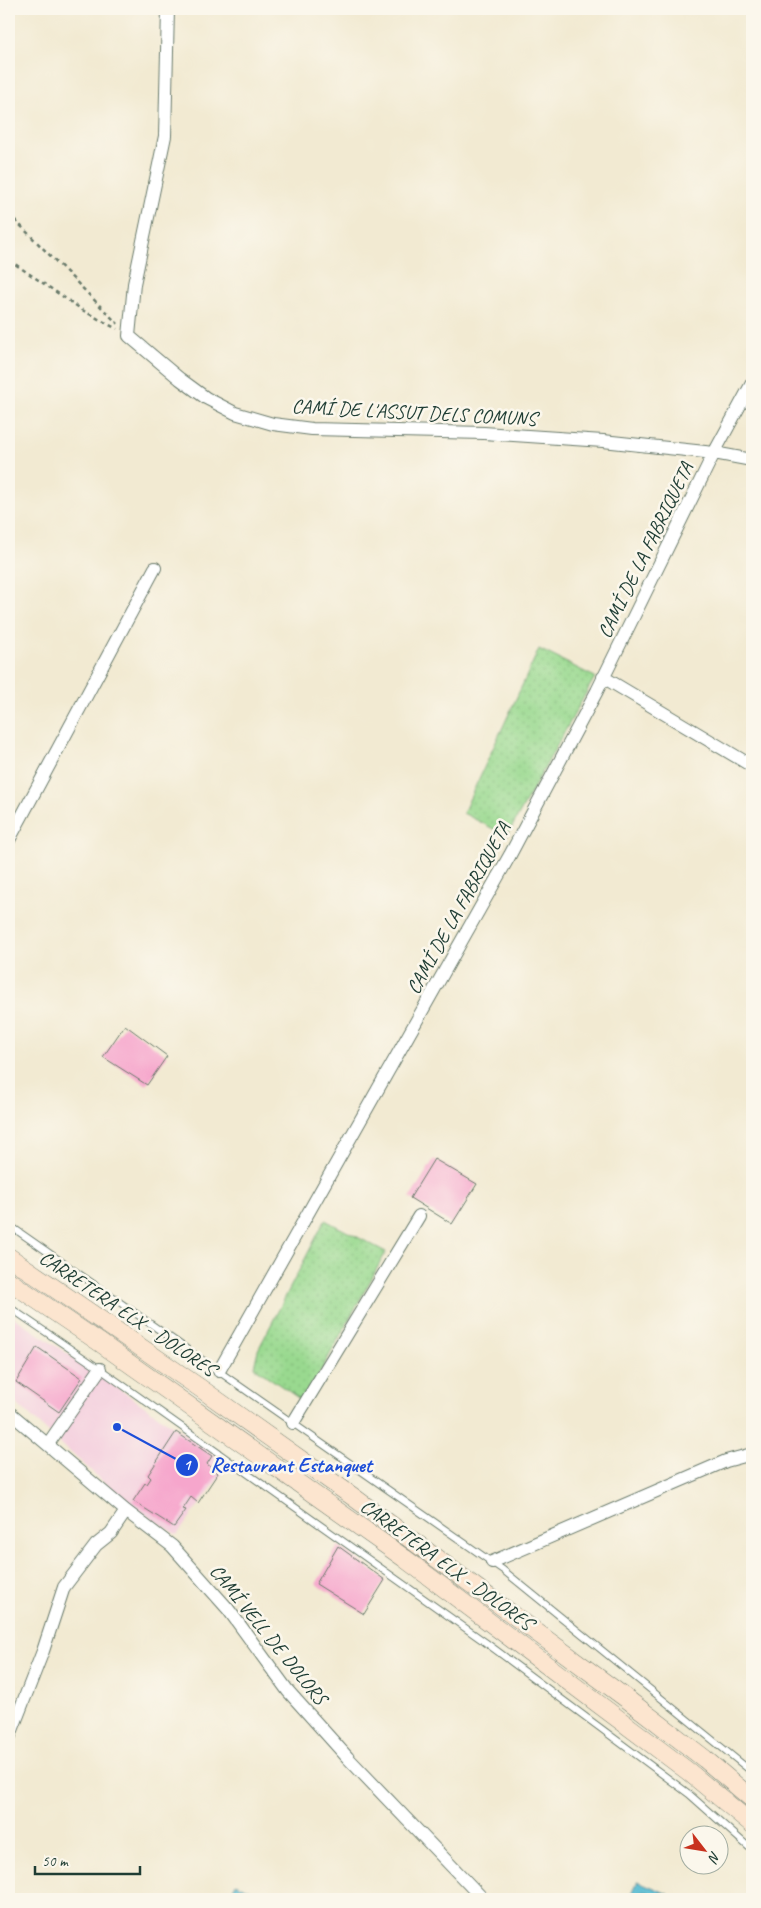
<svg xmlns="http://www.w3.org/2000/svg" width="761" height="1908" font-family="Caveat,sans-serif">
<style>
.built{fill:#f4cfde}
.garden{fill:url(#garden-dots);stroke:#5c8b62}
.water{fill:url(#water-waves);stroke:#397c82}
.building{fill:#f6a6cc}
.lines{fill:none;stroke-linecap:round;stroke-linejoin:round}
.lane-casing{stroke:#697a6b;stroke-width:8}
.street-casing{stroke:#697a6b;stroke-width:14}
.secondary-casing{stroke:#697a6b;stroke-width:19}
.path{stroke:#697a6b;stroke-width:2.5;stroke-dasharray:4 4;stroke-linecap:butt}
.lane{stroke:#fff;stroke-width:6}
.street{stroke:#fff;stroke-width:12}
.secondary{stroke:#fce5cf;stroke-width:18}
.labels{text-anchor:middle;stroke-width:5;stroke-linejoin:round;paint-order:stroke}
.street-label{font-size:20px;fill:#1f3d34;stroke:#fbf7ec}
.leader{fill:none;stroke:#1d4ed8;stroke-width:2}
.callout-dot{fill:#1d4ed8;stroke:#fbf7ec;stroke-width:2}
.mark-label{font-size:15px;text-anchor:middle;font-weight:bold;fill:#fff}
.callout-label{font-size:21px;text-anchor:middle;font-weight:bold;fill:#1d4ed8;stroke:#fbf7ec;stroke-width:5;stroke-linejoin:round;paint-order:stroke}
</style>
<defs>
<pattern id="garden-dots" width="8" height="8" patternUnits="userSpaceOnUse" patternTransform="scale(1.25)"><rect width="8" height="8" fill="#99d98f"/><path d="M2 2h.1M6 6h.1" fill="none" stroke="#83bb7c" stroke-width="1.8" stroke-linecap="round"/></pattern>
<pattern id="water-waves" width="16" height="10" patternUnits="userSpaceOnUse" patternTransform="scale(1.25)"><rect width="16" height="10" fill="#53bad1"/><path d="M0 5q4-4 8 0t8 0" fill="none" stroke="#4498aa"/></pattern>
</defs>
<rect width="100%" height="100%" fill="#fbf7ec"/>
<filter id="ink" filterUnits="userSpaceOnUse"><feTurbulence type="fractalNoise" baseFrequency=".02" numOctaves="2"/><feDisplacementMap in="SourceGraphic" scale="10" xChannelSelector="R" yChannelSelector="G"/><feConvolveMatrix kernelMatrix="1 2 1 2 8 2 1 2 1" color-interpolation-filters="sRGB"/></filter>
<filter id="wash" filterUnits="userSpaceOnUse"><feTurbulence type="fractalNoise" baseFrequency=".0096" numOctaves="4" result="noise"/><feDisplacementMap in="SourceGraphic" scale="20" xChannelSelector="R" yChannelSelector="G"/><feGaussianBlur stdDeviation="1.12" result="paint"/><feColorMatrix in="noise" values="0 0 0 0 0 0 0 0 0 0 0 0 0 0 0 0 0 1.4 0 .05"/><feComposite in="paint" operator="in"/></filter>
<g filter="url(#wash)">
<rect width="100%" height="100%" fill="#f2ead2"/>
<!-- built -->
<path class="built" d="M9,1314L229,1464L177,1535L127,1503L9,1397Z"/>
<!-- garden -->
<path class="garden" d="M539,649L595,677L507,836L463,813Z
M325,1220L386,1252L304,1402L254,1367L258,1350Z"/>
<!-- water -->
<path class="water" d="M638,1881L668,1894L665,1899H629Z
M236,1883L269,1899H228Z"/>
<g id="blocks">
<!-- building -->
<path class="building" d="M125,1025L167,1056L147,1085L103,1057Z
M434,1159L477,1184L452,1224L410,1198Z
M37,1347L82,1378L59,1412L16,1382Z
M176,1432L212,1456L207,1464L218,1473L198,1503L191,1497L183,1509L186,1510L174,1527L133,1501L145,1483L147,1484L151,1478L148,1475Z
M338,1546L385,1580L364,1614L316,1584Z"/>
</g>
</g>
<g filter="url(#ink)">
<use href="#blocks" fill-opacity="0" stroke="#697a6b" stroke-width="1"/>
<g class="lines">
<defs>
<path id="lane" d="M9,1225L503,1570L752,1772
M9,1307L100,1369L485,1642L689,1794L752,1850"/>
<path id="street" d="M168,9L165,136L134,284L129,336L180,379L206,398L235,413L273,424L312,429L484,433L603,441L714,453L752,460
M603,677L752,766
M9,840L155,568
M219,1371L510,855L597,691L714,453L752,383
M9,1412L126,1511L172,1546L228,1609L288,1691L348,1758L483,1899
M293,1423L419,1216
M48,1444L100,1369
M492,1562L726,1461L752,1454
M9,1738L43,1651L64,1587L96,1545L111,1533L126,1511"/>
<path id="secondary" d="M9,1257L200,1388L352,1496L627,1699L705,1759L752,1799
M9,1281L99,1342L404,1558L689,1772L752,1824"/>
</defs>
<!-- lane casing -->
<use href="#lane" class="lane-casing"/>
<!-- street casing -->
<use href="#street" class="street-casing"/>
<!-- secondary casing -->
<use href="#secondary" class="secondary-casing"/>
<!-- path -->
<path class="path" d="M9,214L118,324
M9,260L84,311L117,329"/>
<!-- lane -->
<use href="#lane" class="lane"/>
<!-- street -->
<use href="#street" class="street"/>
<!-- secondary -->
<use href="#secondary" class="secondary"/>
</g>
</g>
<g class="labels">
<!-- street labels -->
<g class="street-label">
<text transform="translate(414 412) rotate(3)" y="7">CAMÍ DE L'ASSUT DELS COMUNS</text>
<text transform="translate(645 550) rotate(-64)" y="7">CAMÍ DE LA FABRIQUETA</text>
<text transform="translate(458 908) rotate(-61)" y="7">CAMÍ DE LA FABRIQUETA</text>
<text transform="translate(128 1313) rotate(34)" y="7">CARRETERA ELX - DOLORES</text>
<text transform="translate(447 1564) rotate(36)" y="7">CARRETERA ELX - DOLORES</text>
<text transform="translate(269 1634) rotate(51)" y="7">CAMÍ VELL DE DOLORS</text>
</g>
</g>
<!-- callouts -->
<path class="leader" d="M117 1427L187 1465"/>
<g class="callout-dot">
<circle cx="117" cy="1427" r="5"/>
<circle cx="187" cy="1465" r="12"/>
</g>
<g class="mark-label">
<text x="187" y="1470">1</text>
</g>
<g class="callout-label">
<text x="291" y="1472">Restaurant Estanquet</text>
</g>
<!-- margin -->
<rect width="761" height="1908" fill="none" stroke="#fbf7ec" stroke-width="30"/>
<!-- north arrow -->
<g transform="translate(704 1850) rotate(121)"><circle r="24" fill="#fbf7ec" stroke="#a3ada2"/>
<path d="M0-4L9 19L0 12L-9 19Z" fill="#c8321e"/>
<text y="-8" font-size="14" font-weight="bold" text-anchor="middle" fill="#1f3d34">N</text>
</g>
<!-- scale -->
<path d="M35 1866v8h105v-8" fill="none" stroke="#1f3d34" stroke-width="2.5"/>
<text x="42" y="1866" font-size="15" fill="#1f3d34" stroke="#fbf7ec" stroke-width="4" paint-order="stroke">50 m</text>
</svg>
